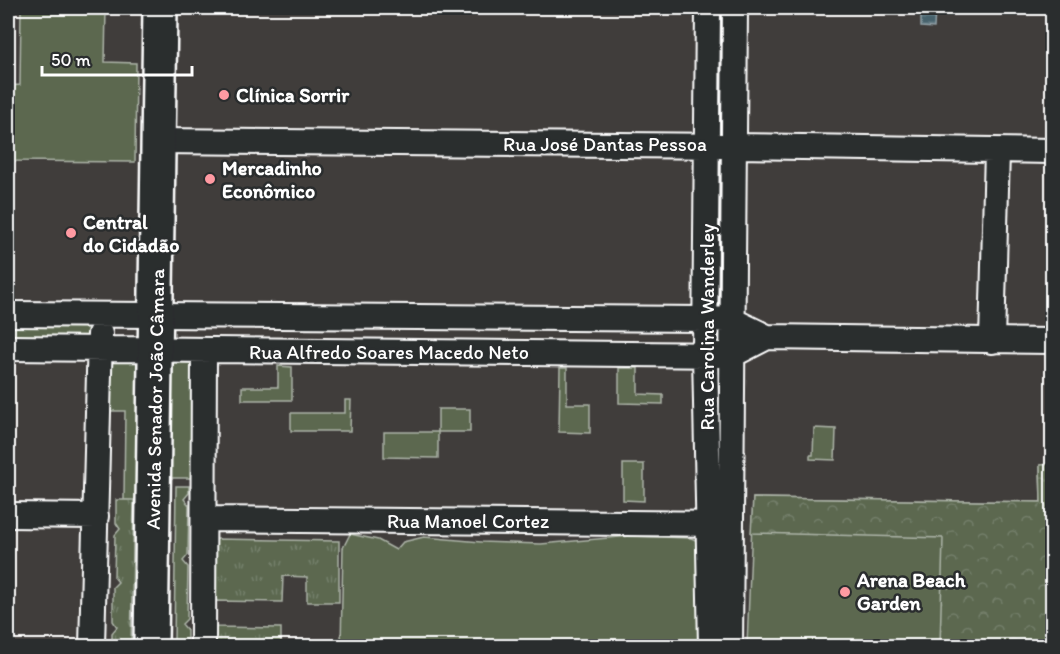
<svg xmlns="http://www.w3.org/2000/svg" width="1060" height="654" font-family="Itim,sans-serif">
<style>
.green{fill:#5b6850;stroke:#adb4a8;stroke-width:1.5}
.forest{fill:url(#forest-crowns);stroke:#adb4a8;stroke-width:1.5}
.park{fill:url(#park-tufts);stroke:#adb4a8;stroke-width:1.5}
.water{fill:url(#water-rules);stroke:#91a1a7;stroke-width:1.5}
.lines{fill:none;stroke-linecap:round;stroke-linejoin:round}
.minor-casing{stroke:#fff;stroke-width:28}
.secondary-casing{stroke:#fff;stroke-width:38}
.minor{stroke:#2a2d2e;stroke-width:24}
.secondary{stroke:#2a2d2e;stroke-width:33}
.poi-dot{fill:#ff9aa2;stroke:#2a2d2e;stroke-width:2}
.labels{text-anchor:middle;stroke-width:5;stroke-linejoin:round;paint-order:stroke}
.poi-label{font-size:20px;font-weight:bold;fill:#fff;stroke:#2a2d2e;text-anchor:start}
.street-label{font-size:20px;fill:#fff;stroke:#2a2d2e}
</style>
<defs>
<pattern id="forest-crowns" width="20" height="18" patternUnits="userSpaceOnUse" patternTransform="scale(1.5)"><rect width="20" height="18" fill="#5b6850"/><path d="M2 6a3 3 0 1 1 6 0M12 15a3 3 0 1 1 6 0" fill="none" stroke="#747f6a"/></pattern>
<pattern id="park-tufts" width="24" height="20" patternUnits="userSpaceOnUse" patternTransform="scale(1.5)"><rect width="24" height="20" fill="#5b6850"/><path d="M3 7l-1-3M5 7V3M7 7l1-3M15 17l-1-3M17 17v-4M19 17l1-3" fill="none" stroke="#747f6a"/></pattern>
<pattern id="water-rules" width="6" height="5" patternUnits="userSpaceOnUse" patternTransform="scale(1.5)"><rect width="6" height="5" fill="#47626c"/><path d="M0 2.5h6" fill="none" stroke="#637a82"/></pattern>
</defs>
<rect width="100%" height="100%" fill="#403d3b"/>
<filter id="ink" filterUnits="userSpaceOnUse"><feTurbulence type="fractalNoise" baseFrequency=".0167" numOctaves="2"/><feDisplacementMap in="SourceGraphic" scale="12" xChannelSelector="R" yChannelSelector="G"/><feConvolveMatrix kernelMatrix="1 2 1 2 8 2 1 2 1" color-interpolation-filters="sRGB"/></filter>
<g filter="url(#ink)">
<!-- green -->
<path class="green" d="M21,8H106L105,62L136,63L135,162L8,161V86L20,85Z
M8,324L88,325L90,331L88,337H8Z
M194,356L195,478H170L172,359Z
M140,357L139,501L124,500L125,411H110L111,358Z
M278,366L292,367V400H242V387H278Z
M560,368H567V404H590V433L559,432Z
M619,368H638V394L663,395V404L619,403Z
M345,400H351L350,431H291V413H345Z
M438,409H470V432H438V458L384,457V432H438Z
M814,428L836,429L835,460L810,459V455H813Z
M623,464H644V501L623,500Z
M1052,464V646H747L753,498L1041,502L1040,465Z
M176,486H189V493L184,499L189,505L188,555L183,561L188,567L187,619L182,624L187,630V646H174Z
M350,534L378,540L396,550L403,542L424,537L481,542L541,544L631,536L691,538L698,541L699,646H341L343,548Z"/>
<!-- forest -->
<path class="forest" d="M1052,464V646H940L943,538L751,533L753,498L1041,502L1040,465Z"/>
<!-- park -->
<path class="park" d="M116,500H134L131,646H112V633L117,627L113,621V587L118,582L114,577L115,535L120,529L116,523Z
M214,539L339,541V602H307V577L283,576L282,602L215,601V627L281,628V646H212Z"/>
<!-- water -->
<path class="water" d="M921,8H935L934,28L921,27Z"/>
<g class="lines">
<defs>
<path id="minor" d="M708,8L705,354L711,646
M158,141L734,146L1052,151
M8,314L705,319L732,320L767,337L1052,341
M992,341L997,151
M8,348L732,355L767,337
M8,515L96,516
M204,519L726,524
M92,646L100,334
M203,646L204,351
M730,646L735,8"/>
<path id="secondary" d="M151,646L160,8"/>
</defs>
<!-- minor casing -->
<use href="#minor" class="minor-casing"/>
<!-- secondary casing -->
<use href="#secondary" class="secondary-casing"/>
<!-- minor -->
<use href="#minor" class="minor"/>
<!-- secondary -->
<use href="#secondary" class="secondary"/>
</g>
</g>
<!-- markers -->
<g class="poi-dot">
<circle cx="224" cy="95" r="6"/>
<circle cx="210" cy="179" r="6"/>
<circle cx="71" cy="233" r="6"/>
<circle cx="845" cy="592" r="6"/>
</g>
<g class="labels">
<!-- poi labels -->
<g class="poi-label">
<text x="236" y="102">Clínica Sorrir</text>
<text x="222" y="175">Mercadinho<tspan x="222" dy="23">Econômico</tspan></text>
<text x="83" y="229">Central<tspan x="83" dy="23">do Cidadão</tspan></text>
<text x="857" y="587">Arena Beach<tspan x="857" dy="23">Garden</tspan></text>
</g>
<!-- street labels -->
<g class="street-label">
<text x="605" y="151">Rua José Dantas Pessoa</text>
<text transform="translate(707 327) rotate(-90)" y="7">Rua Carolina Wanderley</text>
<text x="389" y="359">Rua Alfredo Soares Macedo Neto</text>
<text transform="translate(155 399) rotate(-89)" y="7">Avenida Senador João Câmara</text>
<text x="468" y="528">Rua Manoel Cortez</text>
</g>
</g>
<!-- margin -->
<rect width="1060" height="654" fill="none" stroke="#2a2d2e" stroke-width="30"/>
<rect x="15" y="15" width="1030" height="624" fill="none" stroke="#fff" stroke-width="2" filter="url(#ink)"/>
<!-- scale -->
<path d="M42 66v9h150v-9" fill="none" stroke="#ffffff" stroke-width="3"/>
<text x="51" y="66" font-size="18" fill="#ffffff" stroke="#2a2d2e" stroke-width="4.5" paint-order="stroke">50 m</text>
</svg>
